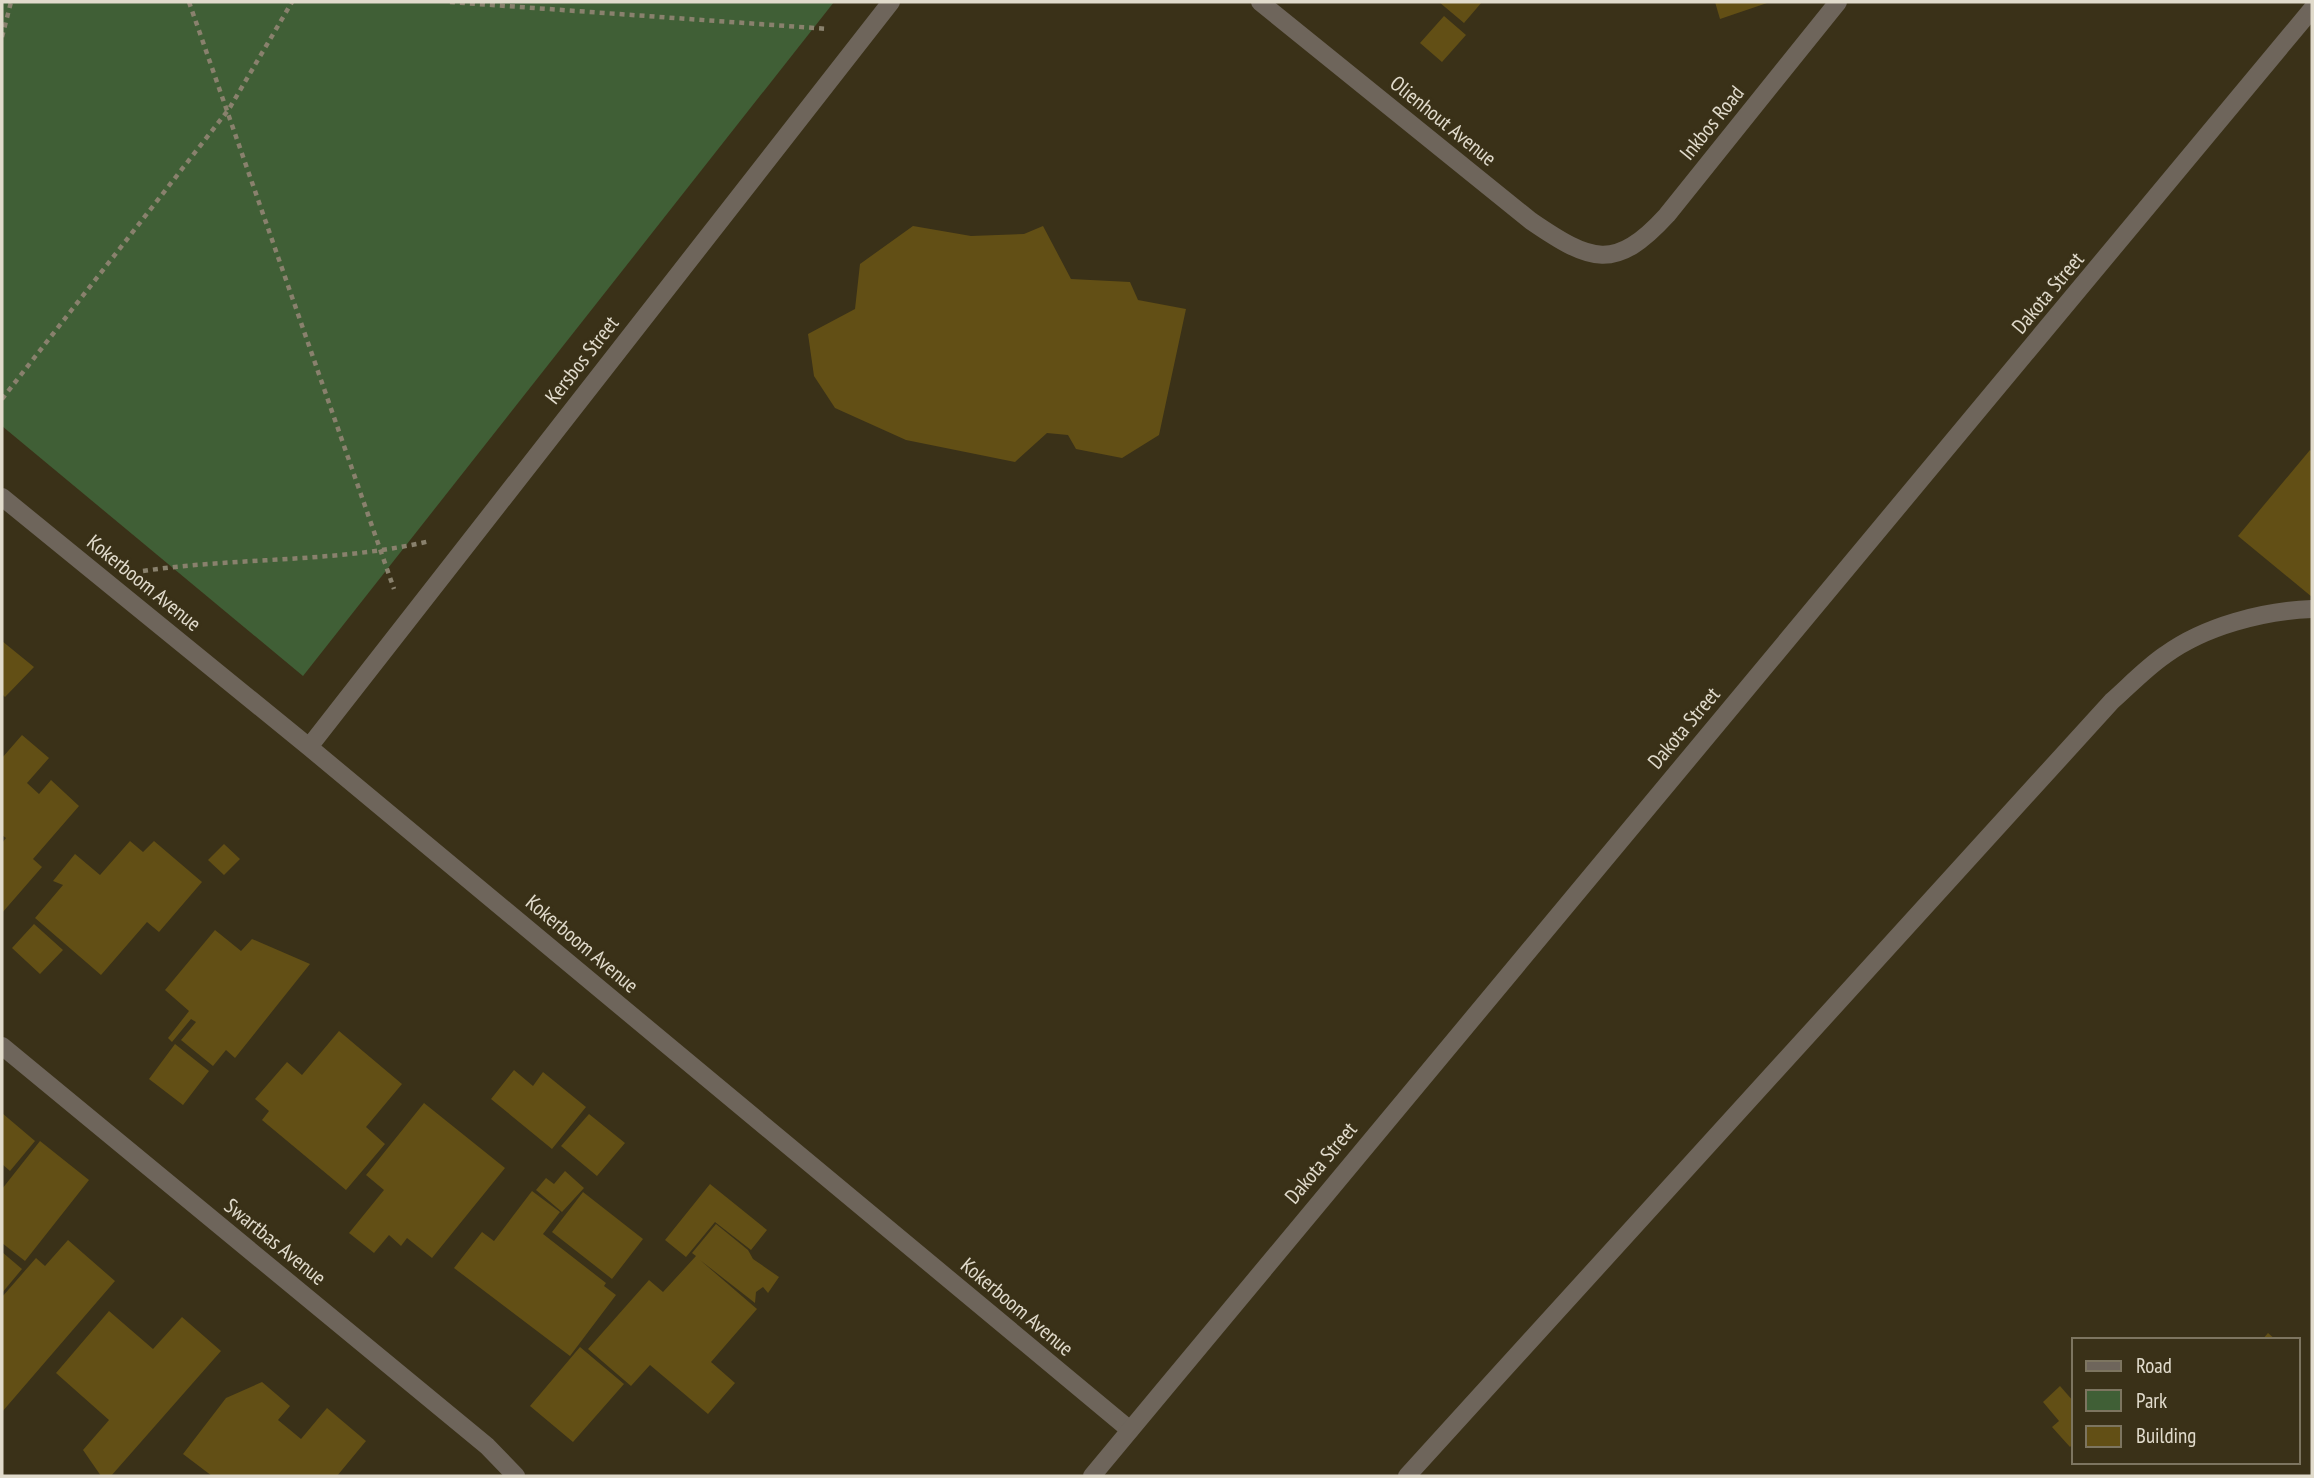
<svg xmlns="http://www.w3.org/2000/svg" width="2314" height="1478" font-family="'PT Sans Narrow',sans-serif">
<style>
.green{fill:#405f36}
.building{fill:#624f15}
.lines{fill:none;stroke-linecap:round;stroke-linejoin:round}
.path{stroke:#89816d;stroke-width:4.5;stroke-dasharray:5 5;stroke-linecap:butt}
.service{stroke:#6e655b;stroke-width:18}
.minor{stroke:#6e655b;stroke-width:18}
.tertiary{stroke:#6e655b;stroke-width:18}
.labels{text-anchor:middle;stroke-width:6;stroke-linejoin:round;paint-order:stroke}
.street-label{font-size:21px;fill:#e1dbcc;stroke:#3a3118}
</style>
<rect width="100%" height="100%" fill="#3a3118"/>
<!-- green -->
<path class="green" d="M2,2H834L303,676L2,426Z"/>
<!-- building -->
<path class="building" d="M1439,2H1482L1464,23Z
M1715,2H1770L1720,19Z
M1444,16L1466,35L1442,62L1420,43Z
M913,226L971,236L1024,234L1043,226L1071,279L1130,282L1138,300L1186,309L1159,435L1122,458L1076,449L1068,435L1047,433L1015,462L906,440L835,408L814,376L808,334L855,309L860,264Z
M2310,450L2312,452V597L2238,536Z
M2,641L34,667L5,697L2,694Z
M22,735L49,758L27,783L39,794L51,780L79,806L33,859L42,867L2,913V843L6,838L2,835V758Z
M130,841L143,852L154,841L202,882L159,932L147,922L101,975L35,918L63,885L53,881L75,854L100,875Z
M224,844L240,859L224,875L208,860Z
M34,924L63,950L40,974L12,948Z
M215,930L241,951L252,939L310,964L235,1058L226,1050L213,1066L181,1040L196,1022L191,1019L172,1042L168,1038L189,1011L165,990Z
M339,1031L402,1084L366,1127L385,1144L346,1190L262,1120L269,1111L255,1099L287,1062L302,1075Z
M175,1044L209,1071L183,1105L149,1079Z
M514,1070L533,1086L543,1072L586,1107L552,1149L491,1099Z
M424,1103L505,1168L432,1258L407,1238L401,1246L389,1235L374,1253L349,1233L384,1190L366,1175Z
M2,1113L35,1141L10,1171L2,1164Z
M589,1114L625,1143L597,1176L561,1146Z
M40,1141L89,1180L25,1261L2,1243V1189Z
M565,1171L584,1188L562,1212L536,1190L546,1178L554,1184Z
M710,1184L767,1230L751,1250L715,1222L686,1257L665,1240Z
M532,1191L560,1212L543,1234L606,1283L604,1286L616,1295L570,1356L454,1268L482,1232L494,1241Z
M583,1192L643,1239L612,1279L552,1232Z
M716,1224L748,1250L753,1259L779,1277L768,1293L763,1287L756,1292L755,1303L700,1260L757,1309L711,1362L735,1383L708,1414L650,1365L631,1386L588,1349L649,1280L663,1292L696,1256L692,1253Z
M68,1240L115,1281L2,1412V1297L36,1258L45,1266Z
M2,1252L22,1269L2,1293Z
M109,1311L153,1349L182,1317L221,1351L111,1476H101L83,1450L109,1420L56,1373Z
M2268,1333L2276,1340H2262Z
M580,1347L624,1384L573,1442L530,1406Z
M262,1382L290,1406L278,1420L301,1439L327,1408L366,1441L337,1476H212L183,1454L226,1398Z
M2060,1386L2074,1402V1443L2070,1447L2052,1427L2059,1421L2043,1402Z"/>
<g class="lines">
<!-- path -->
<path class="path" d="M189,2L394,589
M450,2L829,29
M2,37L11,2
M2,399L229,109L292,2
M143,571C238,557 336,563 430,541"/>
<!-- service -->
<path class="service" d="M1407,1476L2112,701C2129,686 2146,668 2165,655C2205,626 2263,611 2312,609"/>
<!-- minor -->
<path class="minor" d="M1260,2L1531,221C1591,262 1615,272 1667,215L1838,2
M2,497L309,747L1130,1430
M309,747L891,2
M2,1046L487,1446L516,1476"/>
<!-- tertiary -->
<path class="tertiary" d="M1092,1476L2312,9"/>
</g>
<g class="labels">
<!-- street labels -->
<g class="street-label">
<text transform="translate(1443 121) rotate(39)" y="7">Olienhout Avenue</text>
<text transform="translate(1712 123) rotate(-51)" y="7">Inkbos Road</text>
<text transform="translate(2048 293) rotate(-50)" y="7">Dakota Street</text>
<text transform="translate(582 360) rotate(-52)" y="7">Kersbos Street</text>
<text transform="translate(144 583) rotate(39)" y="7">Kokerboom Avenue</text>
<text transform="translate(1684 728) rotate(-50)" y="7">Dakota Street</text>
<text transform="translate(582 944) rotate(40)" y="7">Kokerboom Avenue</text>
<text transform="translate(1321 1163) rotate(-50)" y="7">Dakota Street</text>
<text transform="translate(275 1242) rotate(39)" y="7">Swartbas Avenue</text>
<text transform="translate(1017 1307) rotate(40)" y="7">Kokerboom Avenue</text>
</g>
</g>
<!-- border -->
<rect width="2314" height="1478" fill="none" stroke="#e1dbcc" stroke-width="7"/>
<!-- legend -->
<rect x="2072" y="1338" width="228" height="126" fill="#3a3118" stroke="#7d7560" stroke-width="2"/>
<rect x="2086" y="1361" width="35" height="10" fill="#6e655b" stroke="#7d7560" stroke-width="2"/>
<text x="2136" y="1373" font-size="21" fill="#e1dbcc">Road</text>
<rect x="2086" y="1390" width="35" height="21" fill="#405f36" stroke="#7d7560" stroke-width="2"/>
<text x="2136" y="1408" font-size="21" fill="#e1dbcc">Park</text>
<rect x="2086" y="1426" width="35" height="21" fill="#624f15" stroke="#7d7560" stroke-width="2"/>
<text x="2136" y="1443" font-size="21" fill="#e1dbcc">Building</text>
</svg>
